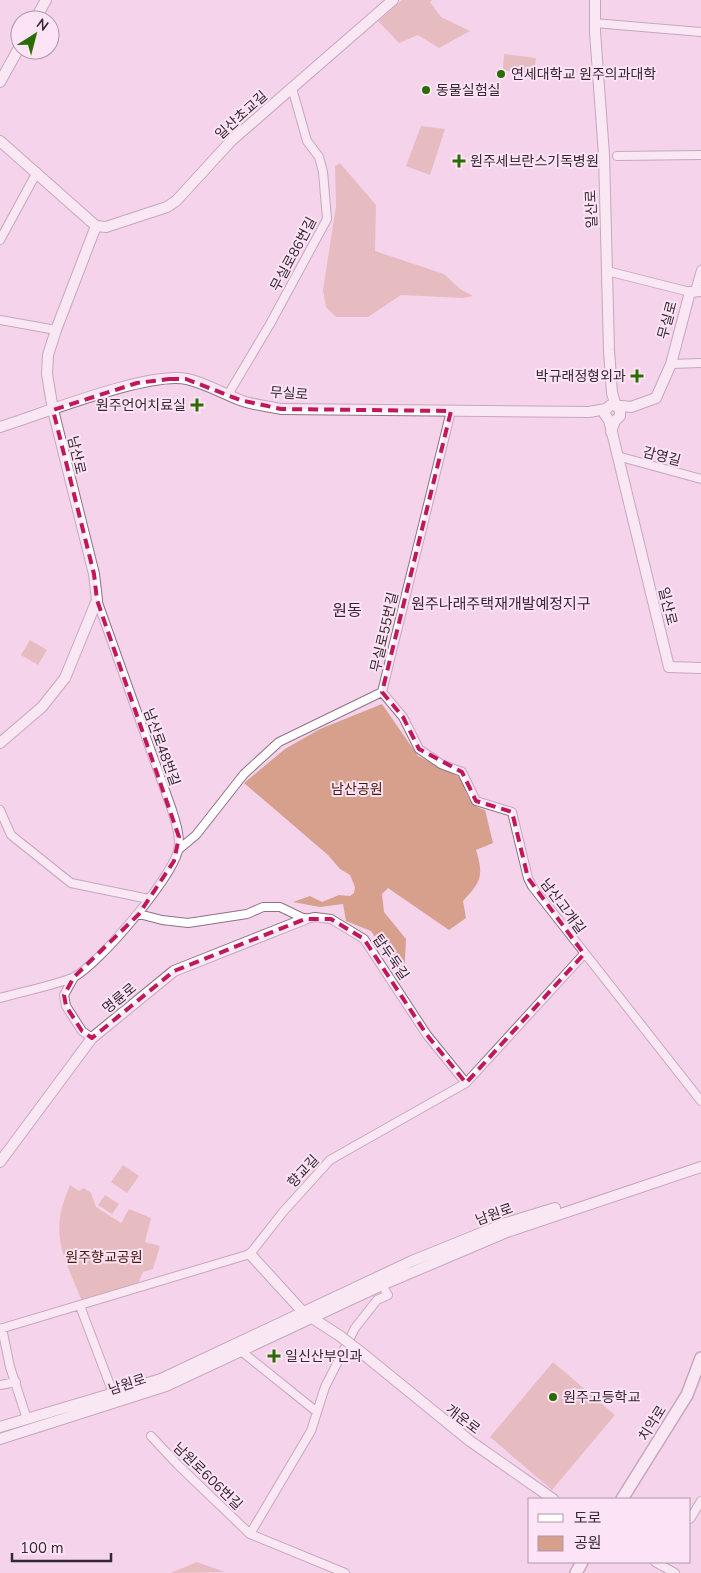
<svg xmlns="http://www.w3.org/2000/svg" width="701" height="1573" font-family="'Nunito Sans','Noto Sans KR',sans-serif">
<style>
.green{fill:#d6a08d}
.lines{fill:none;stroke-linecap:round;stroke-linejoin:round}
.minor-casing{stroke:#8f7287;stroke-width:10}
.tertiary-casing{stroke:#8f7287;stroke-width:12}
.secondary-casing{stroke:#8f7287;stroke-width:14}
.minor{stroke:#fff;stroke-width:8}
.tertiary{stroke:#fff;stroke-width:10}
.secondary{stroke:#fff;stroke-width:11}
.tertiary-bridge-casing{stroke:#8f7287;stroke-width:12;stroke-linecap:butt}
.tertiary-bridge{stroke:#fff;stroke-width:10}
.marked{fill:none;stroke:#c2185b;stroke-width:4;stroke-dasharray:10 6;stroke-linejoin:round}
.poi-dot{fill:#2a6c00;stroke:#fde3f6;stroke-width:2}
.labels{text-anchor:middle;stroke-width:4;stroke-linejoin:round;paint-order:stroke}
.poi-label{font-size:14px;fill:#342831;stroke:#fde3f6;text-anchor:start}
.street-label{font-size:14px;fill:#342831;stroke:#fde3f6}
.park-label{font-size:14px;fill:#471907;stroke:#fde3f6}
.neighbourhood-label{font-size:15px;fill:#3a2235;stroke:#fde3f6}
.quarter-label{font-size:16px;fill:#3a2235;stroke:#fde3f6}
</style>
<rect width="100%" height="100%" fill="#f4d3eb"/>
<!-- green -->
<path class="green" d="M402,0H432L430,2L441,17L470,31L439,48L418,35L399,43L378,21Z
M504,54L536,58L534,74L503,70Z
M421,126L445,129L430,175L406,166Z
M340,163L376,205L375,251L444,274L460,289L473,296L463,298L401,295L368,317H336L326,307L323,290L336,206L335,166Z
M30,640L47,650L38,665L21,655Z
M382,704L418,756L461,778C465,791 470,807 485,810L493,843L476,850C484,876 481,882 463,901L466,918L449,930L388,888L382,894L384,912L406,939L404,979L371,931L346,921L343,904L320,907L293,902L310,896L322,902L339,895L350,896L354,893L355,887L350,875L340,869L328,855L244,783L285,749L320,729Z
M123,1165L139,1176L127,1193L111,1182Z
M70,1185L79,1191L84,1188L91,1193L96,1207L121,1223L129,1209L151,1218L145,1242L160,1246L153,1269L143,1272L137,1286L85,1301L81,1299C62,1252 49,1234 70,1185Z
M105,1195L119,1204L112,1214L98,1205Z
M553,1362L615,1415L552,1490L490,1437Z
M197,1562L225,1572L171,1573Z"/>
<g class="lines">
<defs>
<path id="minor" d="M594,23L701,32
M617,156L701,155
M0,240L37,172
M607,271L690,292
M695,291L701,270
M0,320L56,330
M671,364L701,363
M229,393L270,324L327,219L323,172L319,157L307,141L292,88
M617,456L701,479
M382,692L403,717L419,749L441,764L462,772L476,801L512,812L528,878L532,886L701,1101
M382,692L451,411
M0,810L11,835L71,883L149,899
M178,850L196,835L244,774L279,742L382,692
M139,914L162,920L188,923L247,914L263,907H280L305,919L315,917L331,919L364,939L427,1035L466,1083
M74,977L64,995L66,1006L82,1031L92,1038
M0,998C20,992 57,985 74,977C100,963 170,880 178,851C181,838 176,823 172,810L97,600
M80,1306L113,1393
M2,1328L10,1367L27,1419
M0,1329L250,1254L283,1212L330,1160L466,1083L584,954
M241,1351L317,1412
M0,1385L16,1382
M151,1436L178,1465L250,1534L345,1573
M690,1519L701,1501
M250,1534L311,1431L325,1387L355,1328L377,1300L388,1295L382,1285
M655,1562L675,1573"/>
<path id="tertiary" d="M595,0V32L604,155L609,350L612,393L616,406
M35,20L46,0
M0,82L20,46
M0,141L96,226
M96,226L106,227L167,207L176,201L231,141L393,0
M606,409L605,415L609,420L669,667L701,668
M0,427C42,414 148,371 187,379C205,383 222,393 240,400C252,405 268,406 281,409L589,412L606,409L611,405L631,407L656,398L671,364L690,292L701,291
M611,432L615,421L620,416V411L617,406
M0,743L42,707L65,678L97,600L94,574L53,410L47,374L48,355L56,330L96,226
M0,1162L92,1038L174,971L305,919
M250,1254L303,1312L340,1336
M362,1353L470,1441L553,1499
M0,1427L161,1379L412,1261L506,1223L555,1208
M0,1439L166,1386L382,1285L507,1232L701,1167"/>
<path id="secondary" d="M622,1499L687,1395L701,1358
M576,1573L582,1562"/>
</defs>
<!-- minor casing -->
<use href="#minor" class="minor-casing"/>
<!-- tertiary casing -->
<use href="#tertiary" class="tertiary-casing"/>
<!-- secondary casing -->
<use href="#secondary" class="secondary-casing"/>
<!-- minor -->
<use href="#minor" class="minor"/>
<!-- tertiary -->
<use href="#tertiary" class="tertiary"/>
<!-- secondary -->
<use href="#secondary" class="secondary"/>
<defs>
<path id="tertiary-bridge" d="M340,1336L362,1353"/>
</defs>
<!-- tertiary-bridge casing -->
<use href="#tertiary-bridge" class="tertiary-bridge-casing"/>
<!-- tertiary-bridge -->
<use href="#tertiary-bridge" class="tertiary-bridge"/>
</g>
<!-- marked area -->
<path d="M0 0H701V1573H0ZM169,379H186L240,400L281,409L451,411L382,692L403,717L419,749L462,772L476,801L512,812L528,878L584,954L466,1083L427,1035L364,939L331,919H305L174,971L92,1038L82,1031L66,1006L64,995L74,977L139,914L174,861L179,837L97,600L94,574L53,410L137,383Z" fill="#f4d3eb" fill-opacity=".55" fill-rule="evenodd"/>
<path class="marked" d="M169,379H186L240,400L281,409L451,411L382,692L403,717L419,749L462,772L476,801L512,812L528,878L584,954L466,1083L427,1035L364,939L331,919H305L174,971L92,1038L82,1031L66,1006L64,995L74,977L139,914L174,861L179,837L97,600L94,574L53,410L137,383Z"/>
<!-- markers -->
<g class="poi-dot">
<circle cx="501" cy="74" r="5"/>
<circle cx="426" cy="90" r="5"/>
<path d="M456.5 153.5h5v5h5v5h-5v5h-5v-5h-5v-5h5z"/>
<path d="M634.5 368.5h5v5h5v5h-5v5h-5v-5h-5v-5h5z"/>
<path d="M194.5 397.5h5v5h5v5h-5v5h-5v-5h-5v-5h5z"/>
<path d="M271.5 1348.5h5v5h5v5h-5v5h-5v-5h-5v-5h5z"/>
<circle cx="553" cy="1397" r="5"/>
</g>
<g class="labels">
<!-- poi labels -->
<g class="poi-label">
<text x="511" y="79">연세대학교 원주의과대학</text>
<text x="436" y="95">동물실험실</text>
<text x="470" y="166">원주세브란스기독병원</text>
<text x="626" y="381" text-anchor="end">박규래정형외과</text>
<text x="186" y="410" text-anchor="end">원주언어치료실</text>
<text x="285" y="1361">일신산부인과</text>
<text x="563" y="1402">원주고등학교</text>
</g>
<!-- street labels -->
<g class="street-label">
<text transform="translate(241 115) rotate(-42)" y="5">일산초교길</text>
<text transform="translate(591 209) rotate(-92)" y="5">일산로</text>
<text transform="translate(293 254) rotate(-62)" y="5">무실로86번길</text>
<text transform="translate(667 320) rotate(-75)" y="5">무실로</text>
<text transform="translate(289 393) rotate(4)" y="5">무실로</text>
<text transform="translate(77 455) rotate(77)" y="5">남산로</text>
<text transform="translate(662 456) rotate(14)" y="5">감영길</text>
<text transform="translate(668 606) rotate(76)" y="5">일산로</text>
<text transform="translate(384 632) rotate(-77)" y="5">무실로55번길</text>
<text transform="translate(162 747) rotate(70)" y="5">남산로48번길</text>
<text transform="translate(563 906) rotate(53)" y="5">남산고개길</text>
<text transform="translate(391 957) rotate(55)" y="5">탑두둑길</text>
<text transform="translate(119 998) rotate(-39)" y="5">명륜로</text>
<text transform="translate(303 1171) rotate(-47)" y="5">향교길</text>
<text transform="translate(494 1214) rotate(-20)" y="5">남원로</text>
<text transform="translate(127 1384) rotate(-18)" y="5">남원로</text>
<text transform="translate(463 1419) rotate(37)" y="5">개운로</text>
<text transform="translate(652 1423) rotate(-58)" y="5">치악로</text>
<text transform="translate(208 1476) rotate(44)" y="5">남원로606번길</text>
</g>
<!-- park labels -->
<g class="park-label">
<text x="357" y="794">남산공원</text>
<text x="104" y="1262">원주향교공원</text>
</g>
<!-- neighbourhood labels -->
<g class="neighbourhood-label">
<text x="501" y="609">원주나래주택재개발예정지구</text>
</g>
<!-- quarter labels -->
<g class="quarter-label">
<text x="347" y="616">원동</text>
</g>
</g>
<!-- legend -->
<rect x="528" y="1498" width="162" height="65" fill="#fde3f6" stroke="#ad98a7"/>
<rect x="538" y="1514" width="25" height="8" fill="#ffffff" stroke="#ad98a7"/>
<text x="574" y="1523" font-size="15" fill="#342831">도로</text>
<rect x="538" y="1536" width="25" height="15" fill="#d6a08d" stroke="#ad98a7"/>
<text x="574" y="1548" font-size="15" fill="#342831">공원</text>
<!-- north arrow -->
<g transform="translate(35 35) rotate(36)"><circle r="24" fill="#fde3f6" stroke="#ad98a7"/>
<path d="M0-4L9 19L0 12L-9 19Z" fill="#2a6c00"/>
<text y="-8" font-size="14" font-weight="bold" text-anchor="middle" fill="#342831">N</text>
</g>
<!-- scale -->
<path d="M12 1553v8h99v-8" fill="none" stroke="#342831" stroke-width="2.5"/>
<text x="20" y="1553" font-size="15" fill="#342831" stroke="#fde3f6" stroke-width="4" paint-order="stroke">100 m</text>
</svg>
